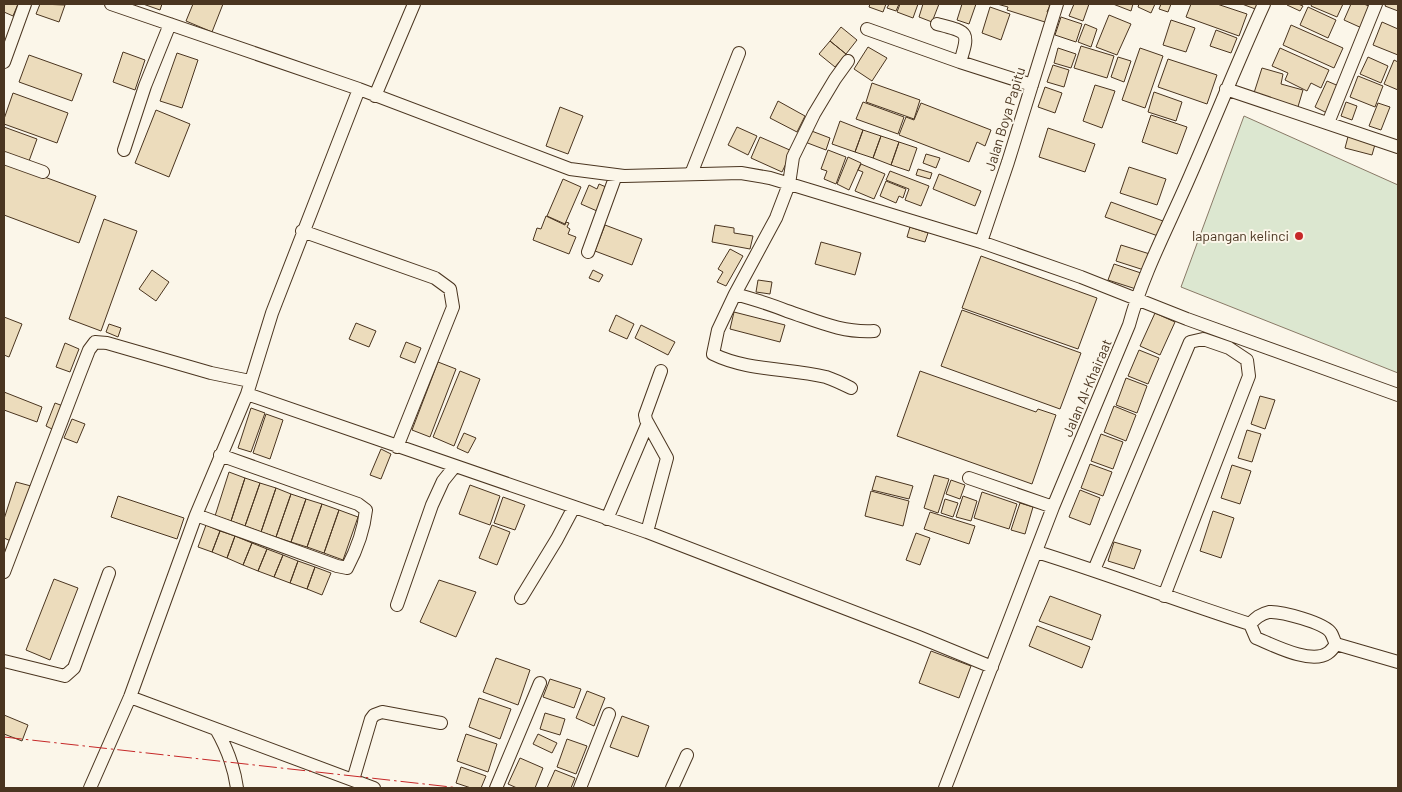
<svg xmlns="http://www.w3.org/2000/svg" width="1402" height="792" font-family="Barlow,sans-serif">
<style>
.green{fill:#dce7d0;stroke:#887966}
.building{fill:#ecdcbc;stroke:#4a3520}
.lines{fill:none;stroke-linecap:round;stroke-linejoin:round}
.minor-casing{stroke:#4a3520;stroke-width:14}
.minor{stroke:#fbf6e9;stroke-width:12}
.power{stroke:#c62828;stroke-width:1;stroke-dasharray:18 4 2.5 4;stroke-linecap:butt}
.poi-dot{fill:#c62828;stroke:#fbf6e9;stroke-width:2}
.labels{text-anchor:middle;stroke-width:4;stroke-linejoin:round;paint-order:stroke}
.street-label{font-size:14px;fill:#4a3520;stroke:#fbf6e9}
.poi-label{font-size:14px;fill:#4a3520;stroke:#fbf6e9;text-anchor:end}
</style>
<rect width="100%" height="100%" fill="#fbf6e9"/>
<!-- green -->
<path class="green" d="M1244,116L1398,185V373L1181,287Z"/>
<!-- building -->
<path class="building" d="M4,4H18L13,16L4,12Z
M40,4L65,5L59,22L36,14Z
M143,4H162L160,10Z
M193,4H223L212,32L186,21Z
M870,4H886L883,12L869,7Z
M889,4H899L896,11L887,8Z
M900,4H918L913,18L897,12Z
M923,4H939L932,22L919,17Z
M962,4H976L969,24L957,20Z
M997,4H1045L1050,5L1047,12L1051,14L1048,23L1007,10L1008,7Z
M1074,4H1089L1083,21L1069,16Z
M1113,4H1133L1131,11Z
M1139,4H1155L1151,13L1138,7Z
M1161,4H1171L1168,12L1159,9Z
M1191,4H1217L1247,14L1239,36L1186,17Z
M1242,4H1260L1258,10Z
M1287,4H1298L1303,6L1300,11L1287,5Z
M1312,4H1343L1337,17L1311,6Z
M1351,4H1364L1373,8L1364,29L1344,20Z
M1386,4H1398V11L1385,6Z
M990,7L1010,14L1001,40L982,33Z
M1308,7L1336,20L1328,38L1300,25Z
M1109,15L1131,24L1117,55L1096,47Z
M1061,17L1082,24L1076,42L1055,35Z
M1171,20L1195,28L1186,52L1163,45Z
M1382,22L1398,29V55L1373,45Z
M1085,24L1097,29L1091,47L1078,42Z
M1291,25L1343,48L1334,68L1283,45Z
M841,27L857,40L846,54L830,41Z
M1216,30L1237,38L1231,53L1210,46Z
M830,41L846,54L835,67L819,54Z
M1081,46L1114,56L1107,78L1074,68Z
M868,47L887,58L872,81L854,69Z
M1058,48L1076,54L1071,68L1054,63Z
M1140,48L1163,56L1145,108L1122,100Z
M1280,48L1329,70L1321,88L1311,83L1307,91L1285,80L1288,73L1272,66Z
M123,52L145,60L135,90L113,82Z
M177,53L198,60L182,108L160,101Z
M29,55L82,74L72,101L19,82Z
M1118,57L1131,61L1124,82L1111,77Z
M1368,57L1388,66L1381,83L1360,74Z
M1168,59L1217,75L1207,104L1158,87Z
M1394,60L1398,62V90L1384,84Z
M1053,65L1069,70L1064,87L1047,82Z
M1262,68L1283,74L1281,84L1303,90L1297,110L1253,96Z
M1358,76L1383,86L1375,107L1350,97Z
M1327,81L1341,87L1329,114L1315,107Z
M872,83L920,100L914,119L866,102Z
M1095,85L1115,91L1102,128L1083,121Z
M1045,87L1062,93L1055,113L1038,107Z
M1154,92L1182,102L1176,121L1148,112Z
M13,93L68,113L57,143L4,124V119Z
M778,101L805,116L797,132L770,118Z
M863,102L904,117L898,134L856,119Z
M1346,102L1357,106L1352,120L1341,116Z
M921,103L991,130L985,146L977,142L969,162L899,135L906,117L914,120Z
M1378,103L1390,107L1381,130L1369,126Z
M560,107L583,116L568,154L546,146Z
M156,110L190,124L169,177L135,163Z
M1151,115L1187,127L1177,154L1142,142Z
M840,121L863,130L855,152L832,144Z
M4,127L37,139L29,161L4,152Z
M737,127L757,136L748,155L728,145Z
M1048,128L1095,144L1085,172L1039,157Z
M809,130L830,138L826,150L805,142Z
M863,130L881,136L873,158L855,152Z
M1349,133L1376,141L1372,155L1345,148Z
M881,136L899,142L891,165L873,158Z
M760,137L792,151L782,172L751,158Z
M899,142L917,148L909,171L891,165Z
M828,150L846,157L836,184L824,179L827,171L821,169Z
M926,154L940,158L936,168L923,163Z
M848,157L861,163L849,190L837,184Z
M4,162L96,196L79,243L4,215Z
M861,164L885,174L874,199L855,191L863,172L858,170Z
M1129,167L1166,179L1157,205L1120,193Z
M918,169L932,173L930,179L916,175Z
M890,171L929,186L921,206L905,200L909,189L886,180Z
M939,174L981,191L975,206L933,189Z
M563,179L581,187L565,224L547,216Z
M886,181L906,189L903,198L899,196L896,203L880,196Z
M599,184L606,187L597,211L581,204L589,185L597,189Z
M1111,202L1163,221L1158,236L1105,217Z
M546,216L565,225L566,222L569,223L567,227L570,229L568,234L576,237L569,254L533,240L537,228L541,229Z
M104,219L137,231L101,331L69,319Z
M605,225L642,239L632,265L595,251Z
M715,225L734,228V233L753,236L750,249L712,242Z
M910,227L928,233L925,242L907,237Z
M821,242L861,253L855,275L815,264Z
M1121,245L1153,255L1147,271L1116,261Z
M730,249L743,256L726,286L717,282L723,272L718,269Z
M981,256L1097,298L1078,349L962,308Z
M1114,264L1141,273L1136,289L1108,280Z
M152,270L169,282L156,301L139,289Z
M593,270L603,275L599,282L589,278Z
M758,280L772,282L770,294L756,292Z
M962,310L1081,353L1060,409L941,366Z
M734,312L785,325L780,342L730,329Z
M1155,313L1175,322L1160,355L1140,346Z
M616,315L634,324L627,339L609,331Z
M4,317L22,324L9,357L4,355Z
M356,323L376,331L369,347L349,339Z
M109,324L121,328L118,337L106,332Z
M641,325L675,342L668,355L635,338Z
M406,342L421,348L415,363L400,357Z
M65,343L79,349L70,372L56,367Z
M1139,350L1159,358L1148,384L1128,376Z
M438,362L456,369L430,437L412,430Z
M460,371L480,379L454,446L433,437Z
M920,371L1036,412L1038,409L1056,415L1032,484L897,436Z
M1126,378L1147,386L1137,413L1116,405Z
M4,392L42,407L37,422L4,410Z
M1260,396L1275,400L1265,429L1251,424Z
M55,403L63,406L54,430L46,426Z
M1114,406L1136,415L1126,441L1104,432Z
M251,408L265,413L251,452L238,448Z
M266,414L283,420L270,459L253,453Z
M72,419L85,424L77,443L64,438Z
M1247,430L1261,434L1252,462L1238,458Z
M464,433L476,438L468,453L457,448Z
M1101,434L1123,442L1113,469L1091,461Z
M381,449L391,454L381,479L370,475Z
M1090,464L1112,472L1103,496L1081,488Z
M1232,465L1251,471L1240,504L1221,498Z
M229,472L245,478L231,521L215,516Z
M934,475L949,479L938,513L924,508Z
M876,476L913,486L909,499L872,490Z
M245,478L260,483L245,526L231,521Z
M951,480L965,485L960,499L946,494Z
M16,482L31,486L13,542L4,538V519Z
M260,483L276,488L261,532L245,526Z
M470,485L500,496L490,525L459,514Z
M276,488L291,494L276,537L261,532Z
M1080,490L1100,498L1090,525L1069,517Z
M871,491L909,501L903,526L865,516Z
M982,492L1017,504L1009,529L974,518Z
M291,494L306,499L291,542L276,537Z
M118,496L184,518L177,539L111,517Z
M963,496L977,501L971,521L956,517Z
M503,497L525,505L515,530L494,523Z
M306,499L322,504L307,547L291,542Z
M945,499L958,503L953,517L941,513Z
M1020,503L1033,507L1025,534L1011,530Z
M322,504L339,510L324,553L307,547Z
M339,510L358,517L343,560L324,553Z
M1213,511L1234,518L1221,558L1200,551Z
M930,512L975,526L969,544L924,529Z
M206,525L220,531L212,552L198,547Z
M492,525L510,532L497,565L479,558Z
M220,531L235,536L227,558L212,552Z
M916,533L930,538L920,565L906,560Z
M235,536L252,543L243,565L227,558Z
M1114,542L1141,550L1134,569L1108,561Z
M252,543L267,549L258,571L243,565Z
M267,549L283,555L274,577L258,571Z
M283,555L298,561L290,583L274,577Z
M298,561L315,567L307,589L290,583Z
M315,567L331,573L322,595L307,589Z
M54,579L78,588L50,660L26,650Z
M439,580L476,592L456,637L420,622Z
M1050,596L1101,615L1092,640L1039,621Z
M1037,626L1090,647L1082,668L1029,646Z
M931,651L971,666L959,698L919,683Z
M496,658L530,670L518,705L483,692Z
M550,679L581,689L574,708L543,697Z
M587,691L605,698L594,726L576,718Z
M479,698L511,709L500,739L469,727Z
M545,713L565,719L560,735L540,729Z
M4,715L28,725L22,741L4,734Z
M622,716L649,726L638,757L610,747Z
M466,734L497,744L488,772L457,761Z
M538,734L557,743L552,753L533,744Z
M567,739L587,746L576,774L557,767Z
M520,758L543,768L535,788H517L508,784Z
M461,767L486,776L481,788H471L456,783Z
M555,770L575,778L571,788H547Z"/>
<g class="lines">
<defs>
<path id="minor" d="M111,4L359,89L570,169L624,176L741,173L770,178L981,242L1081,277L1187,319L1398,395
M937,24C968,32 970,31 960,62
M867,29L960,62L1032,85
M848,61L835,79L814,114L793,157L789,184L776,218L735,294L718,330L713,354C747,371 789,368 826,377C835,380 843,384 851,388
M4,62L25,4
M1226,89L1398,147
M375,96L414,4
M1328,123L1376,4
M124,150L145,86L170,24
M4,158L43,172
M691,174L739,53
M302,231L435,278L450,289L453,307L397,447
M981,242L1008,162L1057,4
M588,252L616,175
M735,294C753,299 770,304 787,311C817,321 842,333 874,331
M247,394L647,532L919,637L992,667
M969,478L1053,507
M196,515L337,566L347,568C356,551 364,529 366,510L358,504L220,455
M607,519L647,425
M647,532L667,458L646,420L645,415L661,371
M1037,552C1108,574 1178,601 1250,624C1256,618 1260,614 1269,612C1281,611 1325,623 1331,633C1333,636 1334,641 1336,644L1398,662
M1094,570L1190,342L1203,339L1229,348L1247,360L1249,376L1164,596
M4,572L80,373L89,350L95,342L107,343L211,373L250,381
M521,598L557,539L574,507
M397,605L432,505L443,481L455,466
M1250,624L1256,638C1273,645 1311,665 1328,653C1331,651 1334,647 1336,644
M4,661L65,676L74,668L109,573
M130,697L374,788
M216,729C227,748 234,766 237,788
M353,780L371,719L374,715L382,712L441,723
M90,788L130,697L196,515L247,394L272,313L359,89
M496,788L540,683
M580,788L609,714
M672,788L687,755
M945,788L1053,507L1129,325C1143,273 1169,225 1190,176C1215,119 1238,61 1264,4"/>
</defs>
<!-- minor casing -->
<use href="#minor" class="minor-casing"/>
<!-- minor -->
<use href="#minor" class="minor"/>
<!-- power -->
<path class="power" d="M4,737L460,788"/>
</g>
<!-- markers -->
<circle class="poi-dot" cx="1299" cy="236" r="5"/>
<g class="labels">
<!-- street labels -->
<g class="street-label">
<text transform="translate(1005 119) rotate(-73)" y="5">Jalan Boya Papitu</text>
<text transform="translate(1087 388) rotate(-67)" y="5">Jalan Al-Khairaat</text>
</g>
<!-- poi labels -->
<g class="poi-label">
<text x="1289" y="241">lapangan kelinci</text>
</g>
</g>
<!-- border -->
<rect width="1402" height="792" fill="none" stroke="#4a3520" stroke-width="10"/>
</svg>
